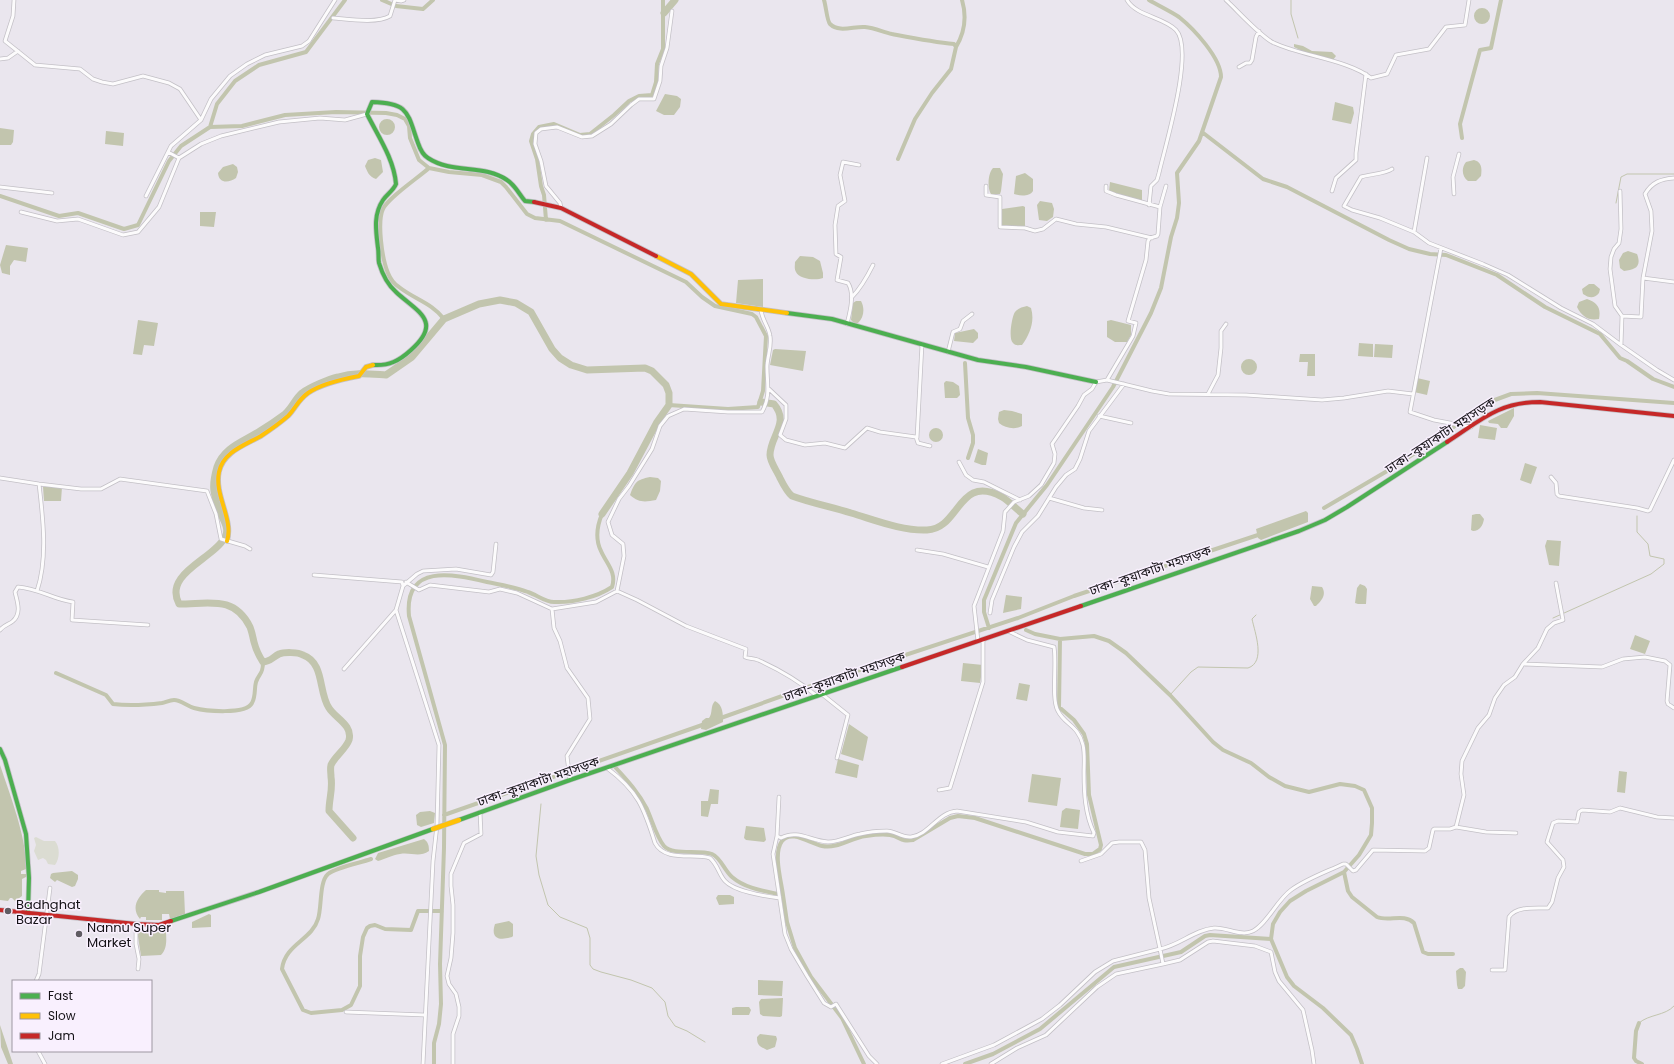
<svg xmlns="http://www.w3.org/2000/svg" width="1674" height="1064" font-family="Poppins,'Noto Sans Bengali',sans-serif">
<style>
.green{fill:#dbdcd2}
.water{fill:#c2c5ae}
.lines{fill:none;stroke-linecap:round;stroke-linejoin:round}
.stream{stroke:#c2c5ae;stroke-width:1}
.canal{stroke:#c2c5ae;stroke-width:4}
.river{stroke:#c2c5ae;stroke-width:7}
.street-casing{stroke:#c3c0c6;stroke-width:4.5}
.fast-casing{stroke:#c3c0c6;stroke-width:5.5}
.slow-casing{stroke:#c3c0c6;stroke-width:5.5}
.jam-casing{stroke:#c3c0c6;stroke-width:5.5}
.street{stroke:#fcfbfc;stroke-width:3}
.fast{stroke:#4caf50;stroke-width:4}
.slow{stroke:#ffc107;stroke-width:4}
.jam{stroke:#c62828;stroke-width:4}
.slow-bridge-casing{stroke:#c3c0c6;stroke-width:6;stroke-linecap:butt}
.slow-bridge{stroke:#ffc107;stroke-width:4.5}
.poi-dot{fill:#5f5c62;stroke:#f9f0fe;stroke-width:1.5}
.labels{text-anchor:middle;stroke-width:3;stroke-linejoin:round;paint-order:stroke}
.street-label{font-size:13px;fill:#141116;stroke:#f9f0fe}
.poi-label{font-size:13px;fill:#141116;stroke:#f9f0fe;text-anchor:start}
</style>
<rect width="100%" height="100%" fill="#eae6ee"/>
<!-- green -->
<path class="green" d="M36,837L44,841H55C60,847 60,858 55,865L48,864L46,860L43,858L38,860L34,851L36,845L34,838Z"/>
<!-- water -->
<path class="water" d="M1474 16a8 8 0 1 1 16 0a8 8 0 1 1-16 0Z
M1294,44L1303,46L1312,51L1332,52L1336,56L1333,60L1304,52L1294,47Z
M665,94L677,96L681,99L680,107L674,115H664L656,111Z
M1335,102L1353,107L1354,113L1351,124L1332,120Z
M379 127a8 8 0 1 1 16 0a8 8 0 1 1-16 0Z
M0,128L14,130L13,142L11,145H0Z
M106,131L124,133L123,146L105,144Z
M375,158L381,160L383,172L376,179C369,177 367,171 365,166L368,160Z
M1474,160C1482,162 1482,169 1481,176L1476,181H1468C1462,177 1461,168 1466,162Z
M233,164L237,167L238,172L236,178C229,183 219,184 218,173L223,167Z
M993,168H1000L1003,174L1001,191L1000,194H991C987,188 988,173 993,168Z
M1025,173L1033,179V191C1029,197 1020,196 1014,194L1016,176Z
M1110,182L1142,190V201L1109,191Z
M1040,201L1052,203L1054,209L1053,217L1047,221L1039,220L1037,205Z
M1023,206L1025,207V226H1002V209Z
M200,212H216L214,227L200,226Z
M6,245L28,248L26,262L14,260L10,266V275L2,273L0,265Z
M1628,251L1637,254C1642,267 1635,270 1624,271L1620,268L1619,260L1623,253Z
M800,256L813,257L820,261L823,273V278C816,281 799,279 796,272C794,269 795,265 795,262Z
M763,279V307L736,303L738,280Z
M1589,284H1594L1600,289L1599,293C1594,299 1589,298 1583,294L1582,289Z
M1587,299C1598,303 1601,308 1599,319C1589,321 1582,317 1577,307L1579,302Z
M856,301H861C865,308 864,318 858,323H854L851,320L853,303Z
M1027,306L1031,308C1035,321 1030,334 1022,345C1019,345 1015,346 1013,343C1008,339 1012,316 1015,312C1018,308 1023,307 1027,306Z
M138,320L158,323L154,346L144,345L142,355L133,354Z
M1111,320L1131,325V335L1127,342H1115L1107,337V321Z
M974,329L978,333V338L973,343L954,341L955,333Z
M1359,343L1373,344V357L1358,356Z
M1375,344L1393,345L1392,358L1374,357Z
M775,349L806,351L803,371L770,365L773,350Z
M1300,354H1315V376H1307L1308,362H1299Z
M1241 367a8 8 0 1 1 16 0a8 8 0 1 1-16 0Z
M1417,378L1430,381L1427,395L1414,392Z
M946,381L953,382L959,386L960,395L957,398H945L944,383Z
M1514,408V416L1507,428H1501L1498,424L1489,423L1488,421Z
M1004,410L1012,411L1022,414V426C1015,430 1005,428 999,423L998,419L999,412Z
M1480,425L1497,428L1495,440L1478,438Z
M929 435a7 7 0 1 1 14 0a7 7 0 1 1-14 0Z
M978,449L988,453L986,465H982L974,462Z
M1525,463L1537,467L1531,484L1520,480Z
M650,477L658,478L661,481L660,491L656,500C645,502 639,503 630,495C635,482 636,480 650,477Z
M43,487H62L61,501H44Z
M1306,511L1308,513V522L1261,540L1258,538L1256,529Z
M1476,514H1480L1484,519C1483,525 1480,531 1473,531L1471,530L1472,515Z
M1547,540L1561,541L1559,566L1549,565L1545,546Z
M1360,584L1365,586L1367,589L1366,604H1358L1355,603L1357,588Z
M1312,586L1322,587C1327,595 1321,601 1316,606H1314L1310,599Z
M1006,595L1022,597L1021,609L1003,613Z
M1635,635L1650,641L1645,654L1630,649Z
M963,663L983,665L980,683L961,681Z
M1019,683L1030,685L1027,701L1016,699Z
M715,701C723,705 723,714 723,722L706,730L701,729L702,721L706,718H709C713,713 710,706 715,701Z
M849,724L868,737L863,761L841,754Z
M838,759L859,765L857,778L835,773Z
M0,765C10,795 27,838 26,869L21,871V874H26V877L22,879V896L15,901L12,898H10L8,901L0,900Z
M1619,771L1627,772L1625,793L1617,792Z
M1032,774L1061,778L1057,806L1028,802Z
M710,789L719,790L718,804H711L708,817L701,816V801H708Z
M1066,808L1080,810L1078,829L1060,827L1062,811Z
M430,811L435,813L434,823L421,827L417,825L416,815L420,812Z
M746,826L764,828L766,840L764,842L746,840L744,838Z
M424,839C428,842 429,845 429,851C419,858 411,852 400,854C392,855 385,859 378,861L375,859L378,853Z
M72,871L78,875V879L75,886L72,887L57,880L55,882L50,878L51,874L53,873Z
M146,890H159V892L166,893V891H184L185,914L170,919L169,914H162V920H146V917H141L140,919C131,908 137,898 146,890Z
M718,895H730L734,897V904L719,905L716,898Z
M209,914L211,915V927L192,928V922Z
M509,921L513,924V936L512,937C500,941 490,939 495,924Z
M166,929C166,938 168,948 161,955L141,956L137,930L155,932Z
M1460,968H1463L1466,972L1465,986L1462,989H1458L1457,985L1456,971Z
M758,980L783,981L782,996L758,995Z
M783,998L782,1016L780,1017L763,1016L760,1014L759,1002L761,999Z
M736,1007H749L751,1010L749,1015H732V1008Z
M0,1025L13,1064H8L1,1047Z
M760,1034L776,1036L777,1039L775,1047L767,1050C759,1046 757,1045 757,1037Z"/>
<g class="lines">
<!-- stream -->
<path class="stream" d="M1291,0V14L1298,38
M1616,203L1621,177L1627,174H1674
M1553,618L1651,574L1664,564V559L1650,556L1648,544L1637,532V516
M1170,695L1191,672L1198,667L1248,668C1266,662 1255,633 1252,619L1256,615
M541,804L536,856L539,875L548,905L560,917L587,928L590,938V965L593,969L601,972L631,980L652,988L665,1002L668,1016L675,1026L687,1031L705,1042
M1639,1023C1649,1014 1665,1016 1674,1006"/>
<!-- canal -->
<path class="canal" d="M382,0L396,6L423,9L433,0
M824,0C826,6 827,21 830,24C839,33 854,26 865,27C875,28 883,32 892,34C913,38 933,42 954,44L956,47L951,69L932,93L915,119L898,159
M956,47C965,32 967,17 962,0
M210,127L217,104L235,81L259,65L306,52L345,0
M1202,132L1263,179L1287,187L1389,240L1409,249L1430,254L1446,255L1497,275L1545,307L1600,334L1620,358L1627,361L1653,379L1674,387
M1462,138L1460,124L1480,50L1491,48L1501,0
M0,196L59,216L78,213L124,229L138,225L169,161L181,146L210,127L242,126L285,115L336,112L386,113L397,115L405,119L409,126L410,138L419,160L429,168
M546,220L544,195L541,186L537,159L531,141L533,134L539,127L554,124L580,135L590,134L614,115L629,101L639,96L652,95L656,82L657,64L663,49V0
M444,319C432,303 414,299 399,287C394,284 390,278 388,273C382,259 377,222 383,209C389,197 418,178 429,168L449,172L482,175L501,182L506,187L527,214L535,218L560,221L686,282L702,297L715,306L752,314L756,317L766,336L763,391L758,407L728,409L669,405
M965,363L968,418L973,435V443L968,458
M1324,508L1394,467L1492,401L1511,394L1537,393L1674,403
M989,628L984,612V600L1016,523L1047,485L1113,387L1151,313L1161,288L1171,237L1177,218L1179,203L1177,173L1199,141L1221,77C1221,58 1194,29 1179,17C1170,11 1159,6 1149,0
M56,673L106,695L113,704C128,706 146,705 162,703C166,702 170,700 174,700C181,700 187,706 194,708C205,711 246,715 252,703C256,696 254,689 256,682C259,673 263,675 263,662
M718,719L799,690L1018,618L1074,596L1261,534
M616,768C628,781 639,793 647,809C652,820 657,838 664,846C673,856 699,849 712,854C721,858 724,870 732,877C746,889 765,891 783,895L787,922L795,948L811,977L842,1018L864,1064
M444,815L705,724
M371,859C360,863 337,867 328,874C319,882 322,907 318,919C312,940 285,944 282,969L303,1010L311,1013L342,1010L351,1005L360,986V956L363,937L367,928L370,926L375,925L385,929L411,930L418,911H442
M1344,872L1348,891L1352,897L1377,917C1389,922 1404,913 1414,923L1423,952L1428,954H1453
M783,895C781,880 773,853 782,841C791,829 811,844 822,846C838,849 850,838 866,836C873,835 883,834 890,835C901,837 900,842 913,840L950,818L958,816L975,818L1085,854H1093L1100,849L1101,845L1089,795L1087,744L1084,734L1074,720L1059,707L1060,639
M1271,939L1287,977L1294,986L1323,1008L1351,1035L1357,1049L1362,1064
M1639,1023L1636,1031L1634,1058L1636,1061L1642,1064
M434,1064V1043L439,1024L441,1004L440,964L444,848L445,745L409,616C404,563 453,574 487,582C501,585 515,587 528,592C537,595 545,602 554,602C573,603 597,597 612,587C617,572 606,563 601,551C595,539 597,526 602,514
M965,1064L993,1054L1040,1029L1114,967L1181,952L1205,936L1210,935L1271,939L1273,924L1280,912L1290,901L1306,891L1344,872L1359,855L1371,835L1372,823V808L1364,790L1355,786L1340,784L1309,792L1285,786L1269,777L1251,763L1223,750L1213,742L1170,695L1126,653L1109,641L1094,636L1060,639L1035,634L1026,630"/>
<!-- river -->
<path class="river" d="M664,13L675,0
M761,402L774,404C790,423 770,436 770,455C770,462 777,471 780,478C783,484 787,492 792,496C811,503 832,507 851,513C875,520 902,531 927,530C960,529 958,473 1002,497C1009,501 1016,509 1023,514
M353,838L329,811C329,799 333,789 331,777C331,773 330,769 331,765C335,756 346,749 349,740C353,725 335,718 329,708C318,692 325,663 303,655C298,652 284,652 279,654C273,657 270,662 263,662C259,656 256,650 254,642C253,638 252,632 250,627C234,595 209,604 179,604C163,573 214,559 225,537C230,529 223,520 220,512C217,506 215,498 214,491C213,485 215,474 217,467C224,447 243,442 260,431C268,426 277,420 285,414C292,408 295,399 302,393C310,387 329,379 338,377C355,372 370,374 386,375L412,357L444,319L479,304L500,300L516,303L531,312L552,349L560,358L571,365L587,370L645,368L652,371L666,385L669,393V405L657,422L630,473L602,514"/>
<defs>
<path id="street" d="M14,0L13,16L5,41L35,65L80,69L93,79L102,82L113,84L143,76L169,83L180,89L201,120
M395,0L401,1L404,0
M1127,0C1136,16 1164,17 1176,30C1195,50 1165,146 1159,173L1157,180L1151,186L1149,205
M1226,0C1237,10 1262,38 1274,43C1302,56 1349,60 1371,78L1387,74L1396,55L1429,49L1446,27L1465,25L1469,0
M333,18C347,19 377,24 390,16L395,0
M0,59L8,58L18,51
M1239,67L1246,63H1250L1252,60L1256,37L1259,31
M168,152L179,158
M1392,169C1385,174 1370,174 1361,177L1344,206L1352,210L1380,218L1414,232L1429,243L1483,264L1508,275L1561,308L1593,324L1621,345L1657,370L1674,380
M986,186V195L1000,197V227L1025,228L1035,231L1043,229L1056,219L1076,224L1106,227L1152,238
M1106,186V191L1116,195L1160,207
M0,187L52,193
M1332,191L1336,178L1356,160V153L1366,74
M1620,191L1621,229L1619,243L1614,249L1611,257L1610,269L1615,306L1622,316
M1454,194L1453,177L1459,154
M146,196L171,146L201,120L211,99L230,76L247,64L265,55L302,46L309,41L335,0
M561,208L560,203L546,186L541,161L535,144L536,133L541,129L557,127L582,137L592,136L611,124L631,105L639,99H654L660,81L661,66L667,48L672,11
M21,212L57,221L78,219L123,235L138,232L159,207L179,158L201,144L221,136L279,122L320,118L345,120L367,114
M1414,232L1427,158
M1441,248L1410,412L1434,420L1471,427
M1643,278L1674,282
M852,297C861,288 867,277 873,265
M847,324C850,312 855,294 848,283L837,280L841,257L836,254L835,225L838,206L845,201L840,175L843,162L859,165
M1621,345L1622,316L1641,317L1643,278L1652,231L1651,211L1645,194C1652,182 1661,179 1674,178
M948,352L953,332L960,329L963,321L972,314
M1107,380L1133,336L1136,323L1128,321L1146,260L1148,241L1150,238L1157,236L1158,234L1160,207L1166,186
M769,389L786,405V419L780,435L786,440L805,445L825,443L845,448L867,428L880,432L916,437L918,443L930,446
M1208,394L1218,375L1221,348V331L1226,324
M1099,416L1131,423
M917,438L922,344
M959,462L966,475L973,480L984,482L1020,500
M1551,477L1556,483L1557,494L1559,496L1637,508L1648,511L1650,510L1674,460
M0,478L39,484L81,489H101L120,479L207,491L216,514L221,539L245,546L250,549
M1049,498L1084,508L1102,510
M917,550L943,554L988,567
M314,575L402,582L403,586
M406,582L419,590L430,585L489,592L500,589L517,593L552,609L596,602L617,591L624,556L623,544L612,535L608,522L619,499L629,486L652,449L660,426L668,416L684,409L728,412H762C771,396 767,384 767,367C767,357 772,347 770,336C769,327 762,320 761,310
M37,591C48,558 43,518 39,484
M617,591L637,600L686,626L746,649L745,657C749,659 753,658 758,660C778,669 800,682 817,696
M552,609L554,628L560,641L567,668L588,698L590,719L567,756L570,780
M990,613L992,600L1014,547L1022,532L1038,516L1056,487L1066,475L1075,469L1080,459L1089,431L1124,384
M0,630C4,625 10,624 13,621C22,613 17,601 15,592L18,587C38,588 54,600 73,602L72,620L148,625
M978,641L974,606L1003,531L1005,512L1014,502L1029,496L1041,485L1054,463L1055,454L1052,444L1078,406L1084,395L1092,389L1096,382L1107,380L1152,391L1169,394L1246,395L1322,400L1344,398L1388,391L1413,394
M1523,664L1602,667L1623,659L1645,657L1665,661L1670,665L1667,701L1668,704L1674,708
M344,669L396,610
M823,695L848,715L837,758
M607,768C638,791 644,808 655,843C665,862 693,853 710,858C718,865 719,875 725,881C735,892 765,896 779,898
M939,790L950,788L983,682V640
M779,797L777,836L773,854L785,934L791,949L807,976L824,1003L831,1007L836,1004L869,1056L877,1064
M1456,827L1486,832L1516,833
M777,836L781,838C797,829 811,841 828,842C840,842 849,836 860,834C868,832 879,831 887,831C895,831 902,838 911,837C929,835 938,812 957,811L1026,822L1058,832L1093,836L1094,833C1085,814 1084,793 1084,773C1084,763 1085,754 1083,745C1078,725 1065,725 1058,711C1051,699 1057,663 1054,647L1027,640L1008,631
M136,924V944L139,959L138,969
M1163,964L1180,960L1208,942L1213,941L1255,946L1271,952L1275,972L1279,981L1303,1010L1312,1050L1314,1064
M1492,970H1505L1509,917C1516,906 1536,908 1548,908L1552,902L1558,878L1564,867L1563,860L1547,842L1553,823L1558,821L1577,822L1579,812L1582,810L1610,812L1620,808L1657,817L1674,818
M36,981L39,974L50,888
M346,1012L425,1015
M38,1051L45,1064
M423,1064L433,861L437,825L439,745L396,610L403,586L417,574L423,571L456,569L491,575L493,572L496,544
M453,1064V1034L459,1016V1007L456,994L449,984L447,976L451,958L453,933V905L451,886V874L464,843L481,834L480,812
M942,1064L994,1045L1042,1019L1060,1005L1095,972L1113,961L1160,949L1149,898L1145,850L1141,842H1119L1112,843L1101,854L1081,861
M991,1064L1017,1048L1046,1035L1097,987L1116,974L1163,964L1160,949C1180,945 1194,930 1214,928C1227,927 1241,937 1253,931C1267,924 1277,900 1291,890C1306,879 1326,872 1343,864H1346L1353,871L1356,870L1373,850L1425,851L1429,848L1433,830L1434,829H1450L1456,827L1464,795L1461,774L1462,761L1478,728L1489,715L1495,698L1504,685L1515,677L1523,664L1538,648L1547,629L1554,623L1563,620L1556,583"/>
<path id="fast" d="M787,313L832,319L978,360L1026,367L1096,382
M373,365C389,366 399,361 411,350C444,321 416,311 396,292C388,285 382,273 379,263C378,258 379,253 378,248C376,231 373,215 383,200C387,194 393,191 396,184C394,159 378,136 367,114L372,102C409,103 407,112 418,143C420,149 423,155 428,158C452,174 484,164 507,180C515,185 519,194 525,201L534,202
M1081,606L1299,531L1325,520L1347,507L1447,442
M0,749L5,760L26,834L29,878L28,913
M459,820L570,780L902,667
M171,921L259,892L433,829"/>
<path id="slow" d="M656,256L691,274L721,304L787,313
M227,541C234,520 214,495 219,472C223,452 245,445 261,436C270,430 280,423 288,416C295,409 298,400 308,393C321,384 343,379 359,376L366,367L373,365"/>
<path id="jam" d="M534,202L561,208L656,256
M1447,442C1480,421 1498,402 1540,402L1674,416
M902,667L1081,606
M0,910L136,924L159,925L171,921"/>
</defs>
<!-- street casing -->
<use href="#street" class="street-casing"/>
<!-- fast casing -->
<use href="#fast" class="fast-casing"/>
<!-- slow casing -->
<use href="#slow" class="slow-casing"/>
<!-- jam casing -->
<use href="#jam" class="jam-casing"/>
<!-- street -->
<use href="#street" class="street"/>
<!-- fast -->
<use href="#fast" class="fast"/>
<!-- slow -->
<use href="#slow" class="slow"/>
<!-- jam -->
<use href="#jam" class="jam"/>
<defs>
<path id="slow-bridge" d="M433,829L459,820"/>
</defs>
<!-- slow-bridge casing -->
<use href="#slow-bridge" class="slow-bridge-casing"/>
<!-- slow-bridge -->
<use href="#slow-bridge" class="slow-bridge"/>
</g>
<!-- markers -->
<g class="poi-dot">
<circle cx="8" cy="911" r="4"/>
<circle cx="79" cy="934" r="4"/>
</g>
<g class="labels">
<!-- street labels -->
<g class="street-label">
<text transform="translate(1440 435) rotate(-33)" y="5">ঢাকা-কুয়াকাটা মহাসড়ক</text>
<text transform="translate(1150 570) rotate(-19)" y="5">ঢাকা-কুয়াকাটা মহাসড়ক</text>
<text transform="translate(844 676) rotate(-19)" y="5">ঢাকা-কুয়াকাটা মহাসড়ক</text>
<text transform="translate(538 781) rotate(-19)" y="5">ঢাকা-কুয়াকাটা মহাসড়ক</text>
</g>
<!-- poi labels -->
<g class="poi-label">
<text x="16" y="909">Badhghat<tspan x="16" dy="15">Bazar</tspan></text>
<text x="87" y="932">Nannu Super<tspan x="87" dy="15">Market</tspan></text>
</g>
</g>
<!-- legend -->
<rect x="12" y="980" width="140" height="72" fill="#f9f0fe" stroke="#9d97a1"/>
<rect x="20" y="993" width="20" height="6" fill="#4caf50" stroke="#9d97a1"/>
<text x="48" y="1000" font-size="12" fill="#141116">Fast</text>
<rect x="20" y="1013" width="20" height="6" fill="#ffc107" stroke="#9d97a1"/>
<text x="48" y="1020" font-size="12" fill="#141116">Slow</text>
<rect x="20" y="1033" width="20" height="6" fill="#c62828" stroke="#9d97a1"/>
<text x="48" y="1040" font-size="12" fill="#141116">Jam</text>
</svg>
